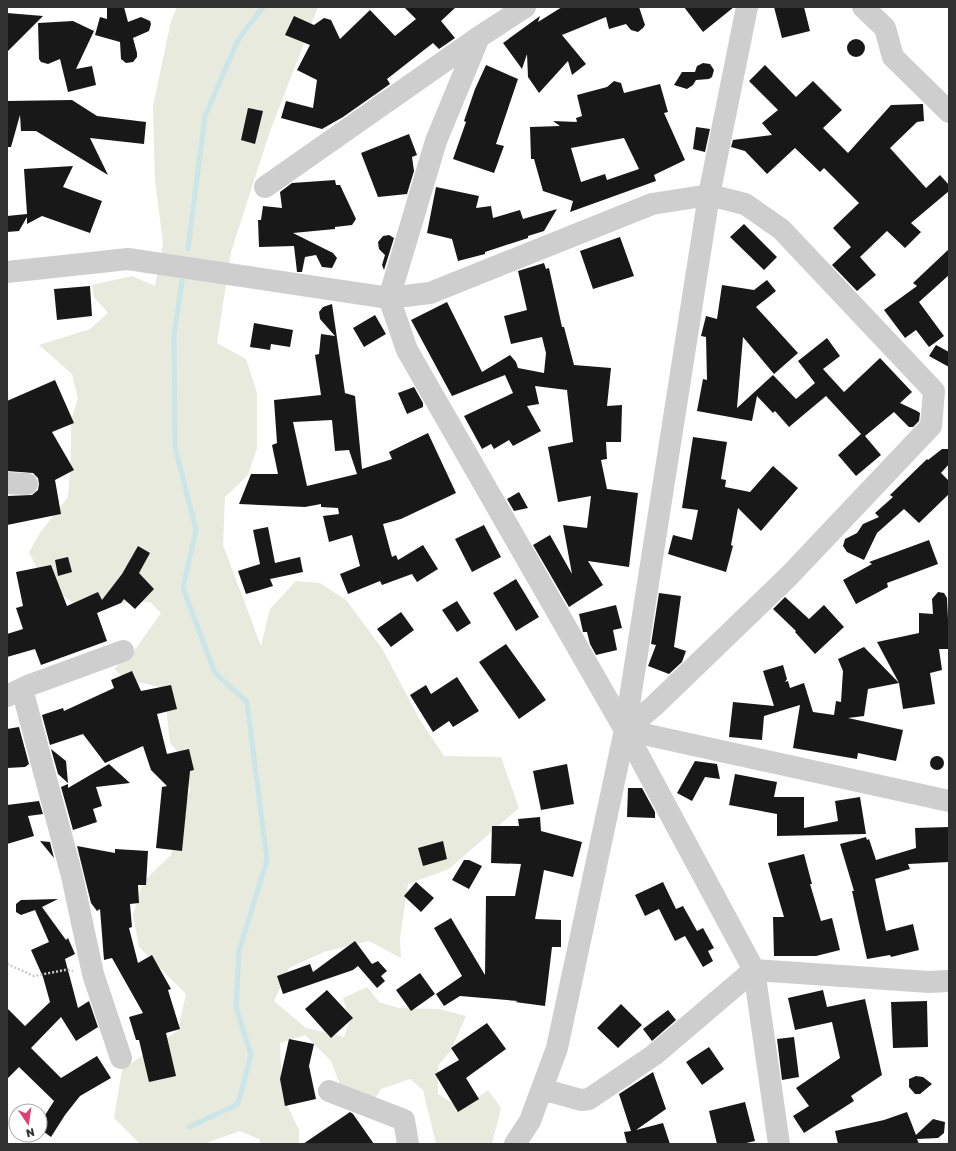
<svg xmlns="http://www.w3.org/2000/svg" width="956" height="1151" font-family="'Golos Text',sans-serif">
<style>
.green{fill:#e7eadd}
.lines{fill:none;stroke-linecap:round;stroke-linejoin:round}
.stream{stroke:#cbe5e9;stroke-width:5}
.building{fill:#181818;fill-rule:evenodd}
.path{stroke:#cbcbcb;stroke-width:2.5;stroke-dasharray:2 2;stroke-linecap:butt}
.minor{stroke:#cecece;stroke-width:22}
</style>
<rect width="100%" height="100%" fill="#fff"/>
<!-- green -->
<path class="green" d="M177,7H318L269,134L231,252L217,343L246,359L257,393V448L248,475L225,497L223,545L261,646L270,609L296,581L320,583L347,601L383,650L420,720L444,756L501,757L519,808L449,869L408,884L400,938L401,958L369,941L324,952L289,968L274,1001L306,1028L344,1037L350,1021L343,998L367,987L379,1002L399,1008L439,1009L466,1016L451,1050L438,1066V1094L462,1109L488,1090L501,1108L492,1144H436L423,1090L410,1079L381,1089L368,1110L344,1095L331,1061L305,1035L280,1043L282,1094L299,1130V1144H261L259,1139L240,1131L209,1142V1144H140L114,1118L122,1070L178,1030L186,994L139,947L133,915L143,882L171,855L190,789L184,759L170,743L164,688L125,679L114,669L137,647L161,613L150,602L76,605L42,580L29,552L40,533L68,497L71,455V421L78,398L72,374L39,345L90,329L108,313L94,297L92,285L132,276L155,286L163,243L155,180L153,106L171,21Z"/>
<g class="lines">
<!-- stream -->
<path class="stream" d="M188,249L205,116L238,40L263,7
M182,281L174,335L175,447L196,530L183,588L215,673L247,702L267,860L239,951L236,1007L251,1055L238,1104L189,1127"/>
</g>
<!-- building -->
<path class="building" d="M107,7H124L128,22L141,17L150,21L151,24L149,31L133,38L137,53V57L133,62L126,63L121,59L120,42L95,35L100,17L107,19Z
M404,7H456L441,21L455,38L439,49L433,43L387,79L390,84L343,117L322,129L281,118L286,101L313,108L317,80L297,70L310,45L285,35L294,16L314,25L324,18L331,20L340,39L370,10L395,36L416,19Z
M562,7H639L645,25L643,28L638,32L631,30L626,24L609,29L606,17L562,35L586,64L572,75L568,61L539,93L528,77L527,54L522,69L503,43L540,16L538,22Z
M684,7H734L703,32Z
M774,7H804L810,31L782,38Z
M7,13L43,16L7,52Z
M73,21L94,31L76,69L92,66L96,85L68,92L60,59L48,64L41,62L39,59L38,23Z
M847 48a9 9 0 1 1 18 0a9 9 0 1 1-18 0Z
M703,63L710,64L714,70L712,77L709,79L696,80L693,85L687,89L674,85L682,72H695L697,66Z
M486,65L518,79L496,144L504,146L494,173L453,159L466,122L464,121L475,89Z
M765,65L796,97L813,81L842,110L823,128L848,153L891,105L923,104L924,121L917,122L890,148L926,188L940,175L949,185V191L911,223L921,232L905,248L887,231L860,257L876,275L857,291L832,265L851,247L833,228L859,203L824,168L820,172L795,148L767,174L745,151L731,147L733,140L772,135L762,123L778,110L749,81Z
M614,81L621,83L624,93L660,84L668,112L664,113L685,160L654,175L656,181L570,212L573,201L543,191L534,159H531L530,127L560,126L553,121L577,122L576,118L582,116L577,95L607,87ZM624,138L639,169L607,180L605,174L581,182L571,148Z
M72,100L97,116L146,122L144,144L90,138L108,175L36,131H21L20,115L11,147H7V101Z
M248,108L263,111L255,144L241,140Z
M696,127L710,129L705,152L693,149Z
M409,134L417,155L412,157L414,171L407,194L378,197L361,153Z
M73,166L63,187L102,201L90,233L42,216L27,224V217L19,231L7,232V216L27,214L24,169Z
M335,180L336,185H340L356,219L352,225L335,227V229L293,233L333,253L337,258L332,268L322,267L316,255L305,257L302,272H297L294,246L259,247L258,220H261L263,206L282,208L280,192L292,183Z
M436,187L479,196L476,208L491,206L493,218L520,210L523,219L557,209L544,231L528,236V238L485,252V254L458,261L452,239L427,233Z
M744,224L777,257L764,270L730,237Z
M389,235L394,238L384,270L382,265L385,255L379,249L378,242L383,236Z
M620,237L634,276L593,289L580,251Z
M949,249V275L919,302L944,336L929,347L916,330L905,338L884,310L917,286L913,283Z
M544,263L546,269L549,268L562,327H564L574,365L611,368L607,406L622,405L621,442H606L607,459L601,460L607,489L638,493L629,567L588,561L603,585L569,607L533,545L550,535L572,574L563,525L587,528L591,496L558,502L548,447L573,442L567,390L535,386L539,404L527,406L541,431L513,446L509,440L494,449L491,444L482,449L464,416L513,393L505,375L452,396L411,320L447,302L482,372L510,355L516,362L518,368L544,373L546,353L542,337L511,344L504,316L527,310L518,271Z
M767,280L776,291L756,307L798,353L774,374L743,337L737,408L773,375L796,399L815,383L798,361L827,338L840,356L823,369L844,392L880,358L912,392L900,403L917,411L920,413L919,421L913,427H909L894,412L865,436L881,455L856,476L838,455L861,434L826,396L789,427L775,411L773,413L757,396L752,421L697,411L703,379L707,380L706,337L701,336L706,316L717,319L722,285L754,290Z
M90,286L92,316L57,320L54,289Z
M332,304L345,393L355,396L362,469L392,459L389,452L428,433L456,493L401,519L383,524L392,557L396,555L398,560L423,545L438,569L417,582L412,574L382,585L380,581L348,594L340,574L360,566L352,535L329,542L323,516L339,514L338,508L321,507V504L305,507L239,504L251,474H278L272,445L277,443L274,400L321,395L315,355L319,354L321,334L335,336L320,319L319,312L323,307ZM332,420L335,451L349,450L357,474L307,486L293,422Z
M375,315L386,334L364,347L353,328Z
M254,323L293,330L290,347L271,344L270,350L250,347Z
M936,345L949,352V367L929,356Z
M55,380L74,423L52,432L74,470L55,480L61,514L7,525V496L32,495L38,490L39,484L38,478L33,473L7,471V401Z
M414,387L423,403V407L407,414L398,393Z
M693,437L727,442L721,479L726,480L725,487L750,492L773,466L798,488L761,531L738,508L731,545L733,546L726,572L668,554L673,535L692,540L698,510L682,508Z
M942,449H949V464L941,473L949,481V494L919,523L904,509L877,533L864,560L847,552L843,546L845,539L857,533L863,524L879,517L875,513L893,497L890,495L927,459L928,460Z
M519,492L528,508L514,511L507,499Z
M484,525L501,557L472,572L455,539Z
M268,527L275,563L300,557L303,572L270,579L273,586L246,594L238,571L260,564L253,530Z
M929,540L938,564L887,583L888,587L856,604L843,580L872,564L869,562Z
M138,546L150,553L139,573L154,589L135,609L124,599L121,603L97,613L107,641L41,665L35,649L7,657V634L23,629L16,608L23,606L16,572L51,565L67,606L98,592L102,600L122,574Z
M68,557L72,572L58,576L55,560Z
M516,579L539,617L516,631L493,593Z
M938,592L944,593L947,598L949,640V649H939L942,670L930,673L935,704L903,709L899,683L868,689L864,716L848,718L903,730L896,761L858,753L857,759L793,748L800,705L764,716L762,740L729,737L733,702L774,706L763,671L783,665L787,679L785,682L788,681L790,688L804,683L813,712L834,715L836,701L841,702L843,671L838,659L864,647L899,683L877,642L919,633V613L933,614L932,599Z
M659,593L681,596L674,647L686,651L682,662L669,674L648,666L656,645L651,644Z
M785,597L809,619L824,605L844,627L815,654L795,632L796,631L773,609Z
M457,601L471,623L457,632L442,610Z
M616,605L622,628L613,630L617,650L596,655L590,644L587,632H583L579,614Z
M401,612L414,630L391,647L377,629Z
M506,644L546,700L519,719L479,662Z
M132,671L141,691L171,685L177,709L157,714L167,754L189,749L194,770L190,771L182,851L156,848L162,787L167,786L151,770L143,746L105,763L83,734L50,745L42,715L63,708L64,711L114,688L111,680Z
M457,677L479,711L453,727L449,721L433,732L410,695L426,685L431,694Z
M19,727L29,764L25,767L7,768V729Z
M51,749L66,761L68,783L58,774Z
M930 763a7 7 0 1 1 14 0a7 7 0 1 1-14 0Z
M695,761L717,764L720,779L705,777L692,801L677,793Z
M109,764L130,783L96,787L102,806L93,809L97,822L73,830L61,787L68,784V788Z
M567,764L574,804L541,810L533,771Z
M735,774L777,782L774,797H804V828L838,821L835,801L860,797L866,834L777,836V814L729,805Z
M628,788H642L655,812V818L627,817Z
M39,801L43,814L28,816L34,836L7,844V805Z
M540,817L541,831L582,842L573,877L544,870L535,919L561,920V947H552L545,1006L515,1002L518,1001L460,996L444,1006L436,994L462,976L434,928L451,918L485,975L486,896H515L521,864L491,863L492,826H519L518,819Z
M949,827V862L908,864L910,869L875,879L886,931L913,924L919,950L891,957L890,955L867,959L852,891H854L840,844L866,837L867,840L869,839L876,860L916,848L915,828Z
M40,841L50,842L54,858Z
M443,841L447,859L423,866L418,848Z
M77,846L115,853V849L148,851L146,885H138L139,903L130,904L132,927L129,928L138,963L152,955L171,989L168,990L180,1029L166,1033L176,1076L149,1082L139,1040H136L129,1017L143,1013L112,958L104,960L100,909L97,911L91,903Z
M804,854L812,884H810L821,921L832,918L840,950L816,956H774L773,917H784L768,863Z
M464,860H469L482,866L469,889L452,880Z
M416,882L434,898L421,912L404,896Z
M663,882L676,909L683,906L697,931L703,928L714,948L708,951L713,961L703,967L685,936L675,941L659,909L645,916L635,895Z
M58,899L42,907L66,940L68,938L75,954L65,959L78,1008L89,1001L98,1027L76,1041L61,1017L31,1048L61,1078L97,1056L111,1078L80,1096L65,1115L51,1137L40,1129V1123L54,1101L19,1067L7,1079V1008L25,1026L50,1002L43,977L31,950L49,942L35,910L21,915L16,912V904L21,900Z
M355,941L372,964L378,961L387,971L381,976L385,981L377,988L358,966L353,970L283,994L277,976L310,964L313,972Z
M420,973L435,994L411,1011L396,990Z
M327,990L353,1018L331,1038L305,1009Z
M823,990L827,1007L865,999L882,1075L851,1096L854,1101L804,1133L793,1116L809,1106L796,1088L840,1058L832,1022L795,1030L788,998Z
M927,1001L928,1047L893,1048L891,1002Z
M621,1004L642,1025L618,1048L597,1028Z
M668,1010L676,1020L652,1041L643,1029Z
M487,1023L506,1049L466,1078L479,1099L458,1112L435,1074L459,1060L451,1048Z
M794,1037L799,1077L782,1080L777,1039Z
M289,1039L314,1044L309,1066L316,1099L285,1106L280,1079Z
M709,1047L724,1069L702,1085L686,1062Z
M653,1072L666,1109L636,1130L663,1123L670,1144H627L624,1132L631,1131L619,1094Z
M916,1076L923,1077L932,1084L920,1094H915L909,1087V1079Z
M745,1102L755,1141L742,1144H717L709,1111Z
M350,1112L353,1114L374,1144H303Z
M907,1112L916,1135L933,1119L945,1122L944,1133L938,1138L917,1139L919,1144H838L835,1131L884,1120Z"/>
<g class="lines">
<!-- path -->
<path class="path" d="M7,964L34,976L65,970L73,971"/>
<!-- minor -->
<path class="minor" d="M525,7L479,37L436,141L389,298L407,350L625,730L754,970L779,1144
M863,7L885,28L893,57L949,112
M265,187L479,37
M7,272L128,259L389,298L430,293L652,204L709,195L745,204L781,229L934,391L931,426L789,576L654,706L625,730
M7,483L27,484
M22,689L72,876L93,974L121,1058
M7,696L30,685L123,651
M625,730L949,801
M542,1089L581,1100L589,1099L654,1055L754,970L929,982L949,981
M329,1091L404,1120L408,1144
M515,1144L530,1121L557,1048L625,730L709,195L747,7"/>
</g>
<!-- border -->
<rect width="956" height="1151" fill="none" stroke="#313131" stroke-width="16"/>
<!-- north arrow -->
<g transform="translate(28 1123) rotate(167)"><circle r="19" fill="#ffffff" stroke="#adadad"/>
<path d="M0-3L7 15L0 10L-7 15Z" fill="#dc4070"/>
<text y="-6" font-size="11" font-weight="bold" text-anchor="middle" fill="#313131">N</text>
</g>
</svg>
